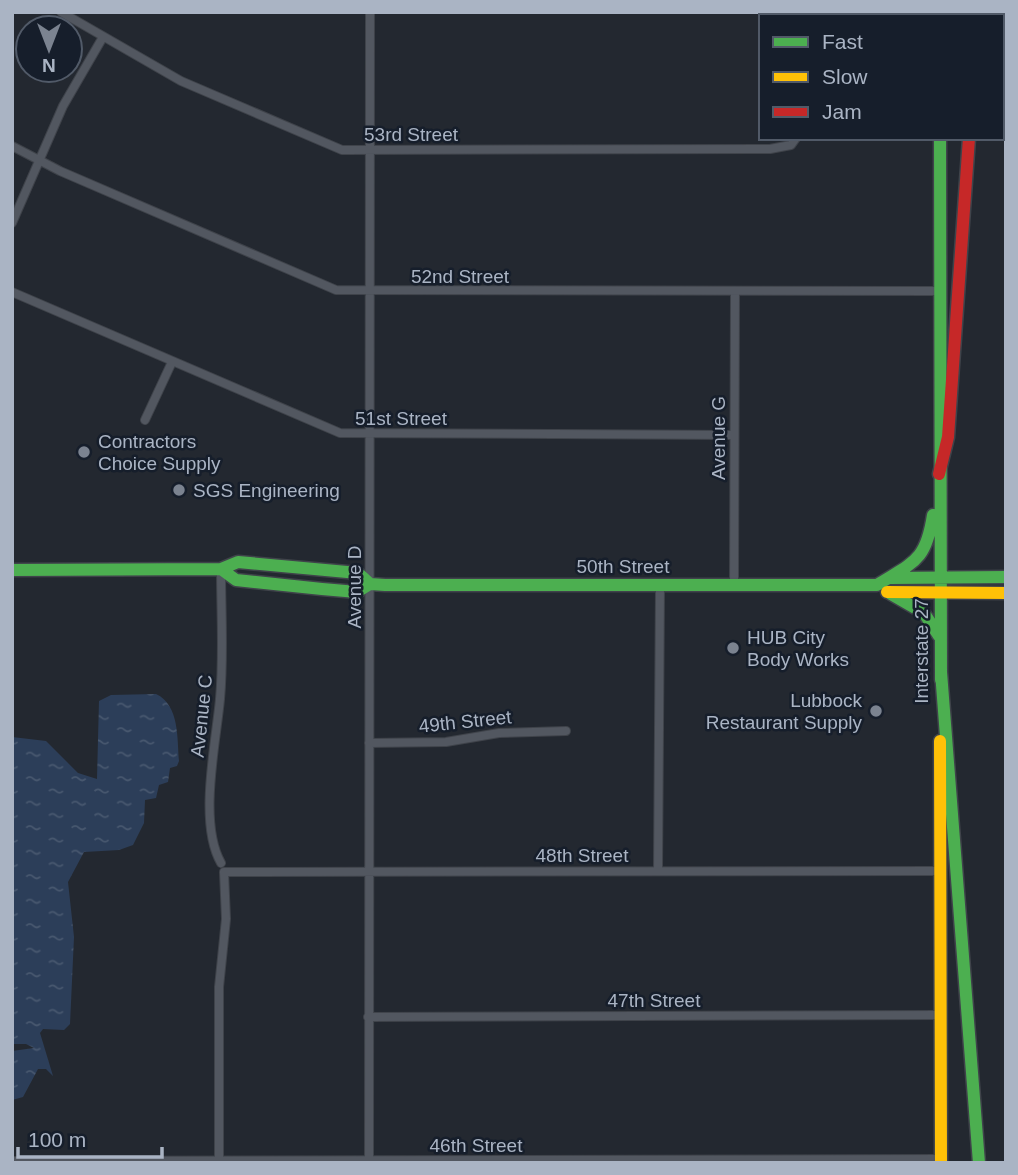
<svg xmlns="http://www.w3.org/2000/svg" width="1018" height="1175" font-family="Helvetica,sans-serif">
<style>
.water{fill:url(#water-ripples)}
.lines{fill:none;stroke-linecap:round;stroke-linejoin:round}
.street-casing{stroke:#3f434a;stroke-width:10}
.fast-casing{stroke:#3f434a;stroke-width:15}
.slow-casing{stroke:#3f434a;stroke-width:15}
.jam-casing{stroke:#3f434a;stroke-width:15}
.street{stroke:#525760;stroke-width:8}
.fast{stroke:#4caf50;stroke-width:12}
.slow{stroke:#ffc107;stroke-width:12}
.jam{stroke:#c62828;stroke-width:12}
.poi-dot{fill:#7b8390;stroke:#161e2b;stroke-width:2.5}
.labels{text-anchor:middle;stroke-width:5;stroke-linejoin:round;paint-order:stroke}
.street-label{font-size:19px;fill:#aab4c4;stroke:#161e2b}
.poi-label{font-size:19px;fill:#aab4c4;stroke:#161e2b;text-anchor:start}
</style>
<defs>
<pattern id="water-ripples" width="26" height="14" patternUnits="userSpaceOnUse" patternTransform="scale(1.75)"><rect width="26" height="14" fill="#2c3e59"/><path d="M2 4q2-2 4 0t4 0M15 11q2-2 4 0t4 0" fill="none" stroke="#48586f"/></pattern>
</defs>
<rect width="100%" height="100%" fill="#232830"/>
<!-- water -->
<path class="water" d="M156,694C180,705 177,740 179,761L177,766L170,768L168,782L159,785L156,798L145,800L144,823L133,845L119,850L84,852L68,882L74,937L70,1024L64,1030L43,1029L40,1033L53,1076L46,1069H38L23,1097L12,1100V1051L34,1048L26,1044H12V737L46,741L78,773L97,779L99,701L111,695Z"/>
<g class="lines">
<defs>
<path id="street" d="M61,12L181,81L342,150L770,149L791,145L796,138
M798,12V16
M12,146L60,171L336,290L939,291
M12,223L63,106L103,37
M12,292L340,433L734,435
M145,420L172,362
M734,585L735,292
M369,743L446,742L499,733L566,731
M221,863C198,823 216,743 220,699C224,656 221,612 221,569
M658,871L660,585
M368,1017L941,1015
M12,1161L941,1159
M219,1161V987L226,919L224,872L940,871
M369,1163L370,12"/>
<path id="fast" d="M941,12V16
M940,138L941,680
M221,569L236,580L322,589L357,592L370,584
M12,570L221,569L238,562L358,573L370,584L385,585H877C914,562 926,561 933,515
M890,578L1006,577
M891,594L924,613L939,636
M941,672L979,1163"/>
<path id="slow" d="M977,12V16
M887,592L1006,593
M940,741L941,1163"/>
<path id="jam" d="M939,474L948,437L969,138"/>
</defs>
<!-- street casing -->
<use href="#street" class="street-casing"/>
<!-- fast casing -->
<use href="#fast" class="fast-casing"/>
<!-- slow casing -->
<use href="#slow" class="slow-casing"/>
<!-- jam casing -->
<use href="#jam" class="jam-casing"/>
<!-- street -->
<use href="#street" class="street"/>
<!-- fast -->
<use href="#fast" class="fast"/>
<!-- slow -->
<use href="#slow" class="slow"/>
<!-- jam -->
<use href="#jam" class="jam"/>
</g>
<!-- markers -->
<g class="poi-dot">
<circle cx="84" cy="452" r="7"/>
<circle cx="179" cy="490" r="7"/>
<circle cx="733" cy="648" r="7"/>
<circle cx="876" cy="711" r="7"/>
</g>
<g class="labels">
<!-- street labels -->
<g class="street-label">
<text x="411" y="141">53rd Street</text>
<text x="460" y="283">52nd Street</text>
<text x="401" y="425">51st Street</text>
<text transform="translate(718 438) rotate(-90)" y="7">Avenue G</text>
<text x="623" y="573">50th Street</text>
<text transform="translate(354 587) rotate(-90)" y="7">Avenue D</text>
<text transform="translate(921 651) rotate(-90)" y="7">Interstate 27</text>
<text transform="translate(201 716) rotate(-84)" y="7">Avenue C</text>
<text transform="translate(465 721) rotate(-6)" y="7">49th Street</text>
<text x="582" y="862">48th Street</text>
<text x="654" y="1007">47th Street</text>
<text x="476" y="1152">46th Street</text>
</g>
<!-- poi labels -->
<g class="poi-label">
<text x="98" y="448">Contractors<tspan x="98" dy="22">Choice Supply</tspan></text>
<text x="193" y="497">SGS Engineering</text>
<text x="747" y="644">HUB City<tspan x="747" dy="22">Body Works</tspan></text>
<text x="862" y="707" text-anchor="end">Lubbock<tspan x="862" dy="22">Restaurant Supply</tspan></text>
</g>
</g>
<!-- border -->
<rect width="1018" height="1175" fill="none" stroke="#aab4c4" stroke-width="28"/>
<!-- legend -->
<rect x="759" y="14" width="245" height="126" fill="#161e2b" stroke="#515a68" stroke-width="2"/>
<rect x="773" y="37" width="35" height="10" fill="#4caf50" stroke="#515a68" stroke-width="2"/>
<text x="822" y="49" font-size="21" fill="#aab4c4">Fast</text>
<rect x="773" y="72" width="35" height="10" fill="#ffc107" stroke="#515a68" stroke-width="2"/>
<text x="822" y="84" font-size="21" fill="#aab4c4">Slow</text>
<rect x="773" y="107" width="35" height="10" fill="#c62828" stroke="#515a68" stroke-width="2"/>
<text x="822" y="119" font-size="21" fill="#aab4c4">Jam</text>
<!-- north arrow -->
<g transform="translate(49 49) rotate(180)"><circle r="33" fill="#161e2b" stroke="#515a68" stroke-width="2"/>
<path d="M0-5L12 26L0 18L-12 26Z" fill="#7b8390"/>
<text y="-10" font-size="19" font-weight="bold" text-anchor="middle" fill="#aab4c4">N</text>
</g>
<!-- scale -->
<path d="M18 1147v10h144v-10" fill="none" stroke="#aab4c4" stroke-width="3.5"/>
<text x="28" y="1147" font-size="21" fill="#aab4c4" stroke="#161e2b" stroke-width="5" paint-order="stroke">100 m</text>
</svg>
